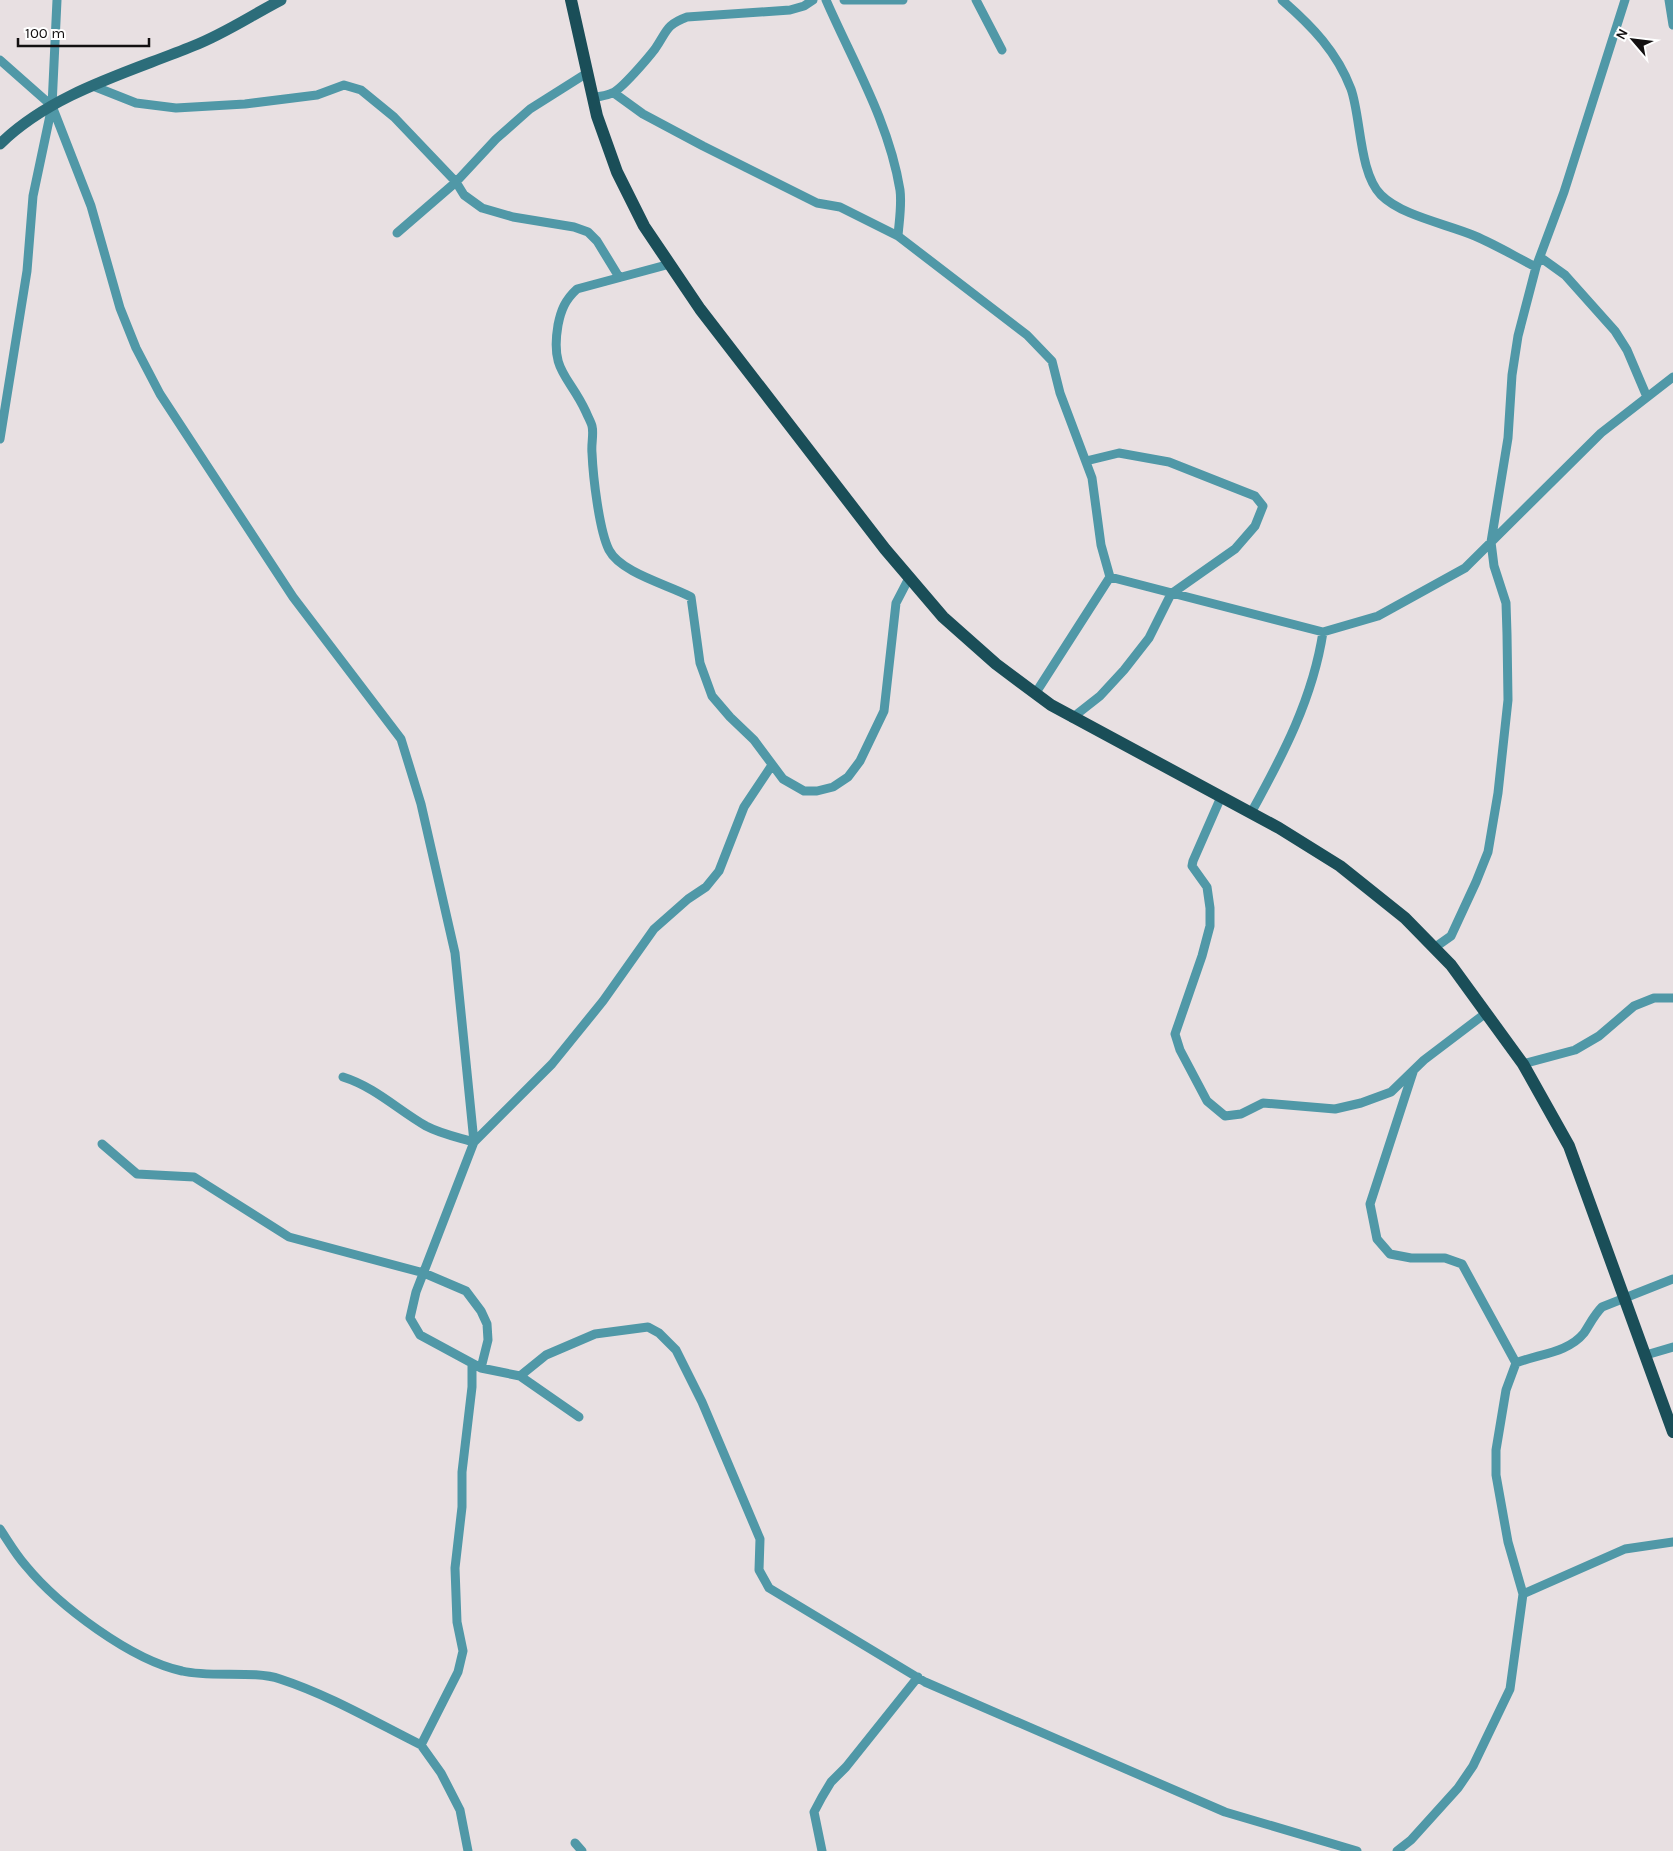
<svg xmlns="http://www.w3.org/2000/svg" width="1673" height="1851" font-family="Karla,sans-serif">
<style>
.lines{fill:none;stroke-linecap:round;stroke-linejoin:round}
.street{stroke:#5098a7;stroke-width:9}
.secondary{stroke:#2c6d7a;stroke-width:11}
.primary{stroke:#1a4e58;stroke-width:12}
</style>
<rect width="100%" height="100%" fill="#e8e0e2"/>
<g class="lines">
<!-- street -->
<path class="street" d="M826,0C853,62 889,122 900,190C902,205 899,222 898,236
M844,0H903
M976,0L1002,50
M1282,0C1312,26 1337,52 1351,89C1361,117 1359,173 1381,195C1402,216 1447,224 1475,236C1496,245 1516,257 1536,267
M1669,0L1673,25
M0,60L52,106L91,206L120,308L136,348L160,394L293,597L401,739L421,804L455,953L474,1142
M93,86L136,103L176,108L245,104L317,95L344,85L361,90L394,117L456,182L464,195L482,208L513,217L574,227L588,232L597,241L619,277
M614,93L643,114L703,146L817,203L840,207L898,236L1027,335L1052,361L1060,393L1092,478L1101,545L1110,577
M593,98C599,96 606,96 612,93C621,90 648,58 655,49C667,32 665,25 687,17L790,10L804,6L813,0
M397,233L456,182L496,139L530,109L587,73
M1540,257L1565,275L1615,331L1627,350L1647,397
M670,264L577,289C565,300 561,310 558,325C550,372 569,375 586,412C588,417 591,422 592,426C594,434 591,444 592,453C593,476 599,530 609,550C621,573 669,585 691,597L700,663L712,696L730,717L754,740L783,779L804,791H817L833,787L848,777L860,761L884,711L896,603L909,578
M0,439L27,271L33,196L52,106L57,0
M1035,694L1110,577L1323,632L1378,616L1465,568L1601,433L1673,377
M1072,718L1100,696L1124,670L1149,638L1171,594L1235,549L1255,526L1263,506L1255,496L1169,462L1119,453L1086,461
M1221,797L1193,861L1192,866L1207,887L1210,908V926L1202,956L1175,1034L1180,1050L1207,1101L1225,1116L1241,1114L1263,1103L1335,1109L1361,1103L1391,1092L1424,1060L1486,1013
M1251,813C1283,755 1313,698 1323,632
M1434,948L1451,936L1476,882L1488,852L1498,793L1508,700L1507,634L1506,603L1494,566L1491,542L1508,438L1512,375L1518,336L1536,267L1564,192L1625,0
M1523,1064L1575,1050L1599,1036L1634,1006L1654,998H1673
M1413,1072L1370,1204L1377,1239L1390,1254L1411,1258H1445L1462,1264L1516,1363
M343,1077C375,1087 398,1110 426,1126C441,1134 457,1137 474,1142
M102,1144L137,1174L194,1177L289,1237L424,1273L466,1291L481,1311L487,1324L488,1340L481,1368
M1646,1355L1673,1347
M520,1376L546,1355L595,1334L648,1327L659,1333L676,1350L702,1402L760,1539L759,1570L769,1588L925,1682L1225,1812L1357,1851
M579,1417L520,1376L481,1368L420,1335L410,1318L416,1292L474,1142L552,1064L603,1001L654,929L688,899L706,887L719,871L744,807L772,765
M0,1529C8,1541 16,1555 26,1566C59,1606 131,1660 182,1671C211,1678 253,1670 280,1679C329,1695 375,1722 421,1745
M1523,1594L1625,1549L1673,1542
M575,1843L582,1851
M468,1851L460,1810L441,1773L421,1745L458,1672L463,1651L457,1622L455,1568L462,1507V1472L472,1387V1364
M822,1851L814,1812L822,1797L831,1782L846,1767L918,1677
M1397,1851L1411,1840L1458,1788L1473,1766L1510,1689L1523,1594L1508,1542L1496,1475V1450L1506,1390L1516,1363C1538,1354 1568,1353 1584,1333C1590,1324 1594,1315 1602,1307L1673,1279"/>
<!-- secondary -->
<path class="secondary" d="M0,144C52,93 127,73 193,46C224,34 252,15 281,0"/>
<!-- primary -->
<path class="primary" d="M571,0L597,116L617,172L644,226L700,309L885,549L943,617L996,664L1051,705L1279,828L1340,866L1405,918L1451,965L1523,1064L1569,1146L1673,1432"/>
</g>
<!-- north arrow -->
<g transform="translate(1633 40) rotate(298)" stroke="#ffffff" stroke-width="4" paint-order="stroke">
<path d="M0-4L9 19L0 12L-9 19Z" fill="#131011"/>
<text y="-8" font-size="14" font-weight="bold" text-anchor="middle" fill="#131011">N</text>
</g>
<!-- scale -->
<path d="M18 38v8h131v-8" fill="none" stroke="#131011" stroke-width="2.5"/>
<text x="25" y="38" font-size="15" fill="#131011" stroke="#ffffff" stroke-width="4" paint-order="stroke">100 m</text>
</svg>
